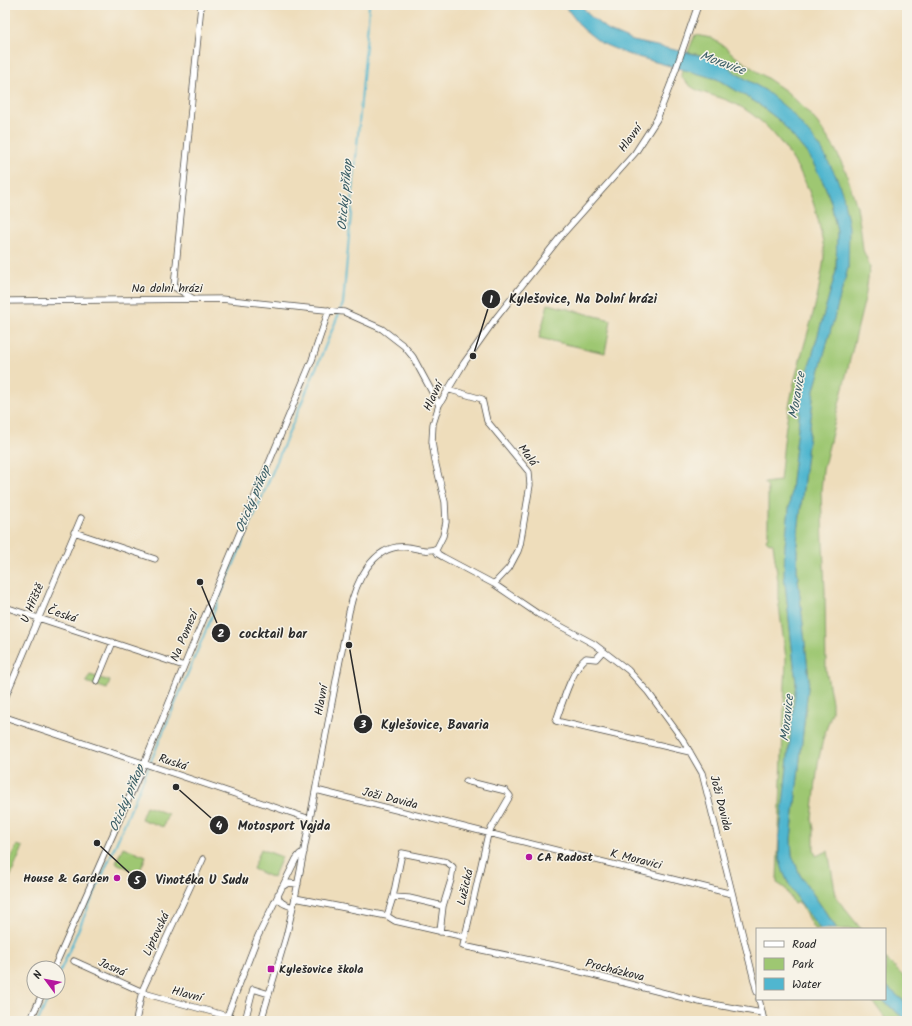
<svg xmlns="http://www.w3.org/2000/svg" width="912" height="1026" font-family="Kalam,sans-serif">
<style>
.green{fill:#9ec772;stroke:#64794e}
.water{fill:#50b6cf;stroke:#3e707d}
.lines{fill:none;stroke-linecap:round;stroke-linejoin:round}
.stream{stroke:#50b6cf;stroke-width:2}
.street-casing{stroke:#484641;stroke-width:7}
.street{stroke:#fff;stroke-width:5.5}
.poi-dot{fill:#b5179e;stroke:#f7f3e8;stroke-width:1.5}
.labels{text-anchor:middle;stroke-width:3;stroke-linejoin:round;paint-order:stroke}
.street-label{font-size:12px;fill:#2b2b2b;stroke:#f7f3e8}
.poi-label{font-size:12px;font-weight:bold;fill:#2b2b2b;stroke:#f7f3e8;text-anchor:start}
.water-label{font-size:13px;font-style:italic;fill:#385c64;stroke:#f7f3e8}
.leader{fill:none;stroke:#2b2b2b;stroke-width:1.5}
.callout-dot{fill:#2b2b2b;stroke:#f7f3e8;stroke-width:1.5}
.mark-label{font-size:12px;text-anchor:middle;font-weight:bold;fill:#fff}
.callout-label{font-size:13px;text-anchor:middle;font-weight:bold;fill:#2b2b2b;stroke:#f7f3e8;stroke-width:3;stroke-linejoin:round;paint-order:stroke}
</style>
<rect width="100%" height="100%" fill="#f7f3e8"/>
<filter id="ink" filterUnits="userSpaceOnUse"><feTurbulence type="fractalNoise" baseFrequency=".025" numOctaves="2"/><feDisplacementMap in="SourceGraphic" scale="8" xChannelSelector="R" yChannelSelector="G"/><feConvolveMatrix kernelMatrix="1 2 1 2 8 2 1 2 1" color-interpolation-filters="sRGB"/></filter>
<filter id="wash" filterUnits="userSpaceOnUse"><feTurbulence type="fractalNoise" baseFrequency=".012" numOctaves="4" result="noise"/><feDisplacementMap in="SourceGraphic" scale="16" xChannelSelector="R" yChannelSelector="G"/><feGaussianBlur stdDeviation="0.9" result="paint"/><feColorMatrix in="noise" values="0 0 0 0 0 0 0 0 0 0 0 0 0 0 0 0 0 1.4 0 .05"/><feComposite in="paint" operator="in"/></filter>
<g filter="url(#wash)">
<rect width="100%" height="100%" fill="#edb"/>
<!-- green -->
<path class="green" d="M695,35L711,38L724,46L736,57L786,91L803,107L817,122L835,149L846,172L857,207L861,231L863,250L870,266L865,298L823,470L821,491L825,592L826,670L832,702V712L823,739L818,763L812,819L814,829V850L816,856L828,851L836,895L838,900L861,929H837L800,875L792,855L791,839L809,679L797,570V542L814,390L848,268L843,196L766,91L737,74L726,65L708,57L688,52Z
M682,69L717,79L757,103L780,121L810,157L825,186L831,202L837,232L836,271L802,392L785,545L784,574L796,683L779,842L780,861L788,883L820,929H814L799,902L794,904L785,888L777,883V879L786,659L778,598V581L773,544L768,542L766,540L768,536V492L767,486L764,483L780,481C783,453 785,424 791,397C799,356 815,317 821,276C822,270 824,262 824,255C825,249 822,241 821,234C815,199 801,167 778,139C766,124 748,109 731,102C712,93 694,95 681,76Z
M548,304L611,320L605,353L539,338Z
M90,675L110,681L107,689L86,682Z
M146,806L168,814L163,827L141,819Z
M17,845L23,847L5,889V871Z
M123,847L146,856L139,873L116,863Z
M261,849L282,857L273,878L253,869Z
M885,958L907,980V1004L885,985Z
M871,999H881L907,1021H887Z"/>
<!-- water -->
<path class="water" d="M564,5H581L591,17L609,31L633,41L708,57L726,65L737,74L766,91L790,111L821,148L837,178L843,196L849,227L848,268L814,390L797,542V570L809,679L791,839L792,855L800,875L837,929H820C805,908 786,887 780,861C779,855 779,848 779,842L796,683L784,574L785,545L802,392L836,271L837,232L831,202L825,186L810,157L780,121L757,103L717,79L627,54L601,43L582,28Z
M885,985L907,1004V1021L881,999H885Z"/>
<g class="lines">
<!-- stream -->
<path class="stream" d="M58,976L119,837L343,304L368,22L369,5
M38,1021L51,992"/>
</g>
</g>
<g filter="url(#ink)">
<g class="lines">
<defs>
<path id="street" d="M194,299L174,287L201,5
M5,301L221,299L344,312L382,329L404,346L413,357L439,405
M447,389L482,399L487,421L529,472L530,485L520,545L518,551L509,568L494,584
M74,532L155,559
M435,549L438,554L443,557L494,584L538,614L594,644L628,670L648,692L683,740L702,773L757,992
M5,607L184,666
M603,651L596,659L586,658C572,669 562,704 556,721L690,752
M97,681L113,642
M5,698L81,518
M5,717L310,819
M466,781L506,791L510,796L488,834L463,946L558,966L700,1002L762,1013
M316,790L732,894
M282,887L288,883L298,884
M278,894C278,903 286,905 293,907
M393,897L409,898L443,906L440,932
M295,898L387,916L393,897L402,853L447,862L453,867L451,880L443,906
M387,916L395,921L465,937
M74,961L147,994L227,1016
M54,968L144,764L184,666L312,360L329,310
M759,999L764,1021
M30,1021L43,992
M136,1021L142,991L203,859
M243,1021L227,1016L258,936L296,859L300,854L304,852
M245,1021L253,989L269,994
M261,1021L286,937L295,898L349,612C355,584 372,543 407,547C417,548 428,553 437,548L443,536L446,522L445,502L435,461L432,442L433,424L439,405L464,363L496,318L561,236L635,153L648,133L657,119L671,83L698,5"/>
</defs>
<!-- street casing -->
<use href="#street" class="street-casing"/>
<!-- street -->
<use href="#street" class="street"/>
</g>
</g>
<!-- markers -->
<g class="poi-dot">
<circle cx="529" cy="857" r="4"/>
<circle cx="117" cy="878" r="4"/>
<rect x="267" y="965" width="8" height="8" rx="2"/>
</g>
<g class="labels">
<!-- street labels -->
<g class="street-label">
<text transform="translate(630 138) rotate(-54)" y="4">Hlavní</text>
<text x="167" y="292">Na dolni hrázi</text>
<text transform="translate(433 396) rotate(-65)" y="4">Hlavní</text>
<text transform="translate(528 455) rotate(54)" y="4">Malá</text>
<text transform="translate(32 603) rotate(-67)" y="4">U Hřiště</text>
<text transform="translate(62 614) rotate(18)" y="4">Česká</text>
<text transform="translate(184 636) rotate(-67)" y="4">Na Pomezí</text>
<text transform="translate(321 700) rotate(-79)" y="4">Hlavní</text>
<text transform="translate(173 762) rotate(18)" y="4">Ruská</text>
<text transform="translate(390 798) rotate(14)" y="4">Joži Davida</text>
<text transform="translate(721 803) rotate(76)" y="4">Joži Davida</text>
<text transform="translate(636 859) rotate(14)" y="4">K Moravici</text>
<text transform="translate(465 887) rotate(-77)" y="4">Lužická</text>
<text transform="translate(156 934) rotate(-65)" y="4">Liptovská</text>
<text transform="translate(112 967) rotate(24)" y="4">Jasná</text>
<text transform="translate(615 970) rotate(14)" y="4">Procházkova</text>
<text transform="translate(187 994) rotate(15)" y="4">Hlavní</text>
</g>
<!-- poi labels -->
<g class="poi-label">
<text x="537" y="861">CA Radost</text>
<text x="109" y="882" text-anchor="end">House &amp; Garden</text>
<text x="279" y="973">Kylešovice škola</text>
</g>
<!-- water labels -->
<g class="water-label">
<text transform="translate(723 62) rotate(20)" y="5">Moravice</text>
<text transform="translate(344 195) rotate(-85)" y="5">Otický příkop</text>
<text transform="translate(796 395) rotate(-80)" y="5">Moravice</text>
<text transform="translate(252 499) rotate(-67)" y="5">Otický příkop</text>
<text transform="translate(786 718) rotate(-84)" y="5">Moravice</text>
<text transform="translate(126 798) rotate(-67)" y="5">Otický příkop</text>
</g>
</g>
<!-- callouts -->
<path class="leader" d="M473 356L491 299M200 582L221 633M349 645L363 724M176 787L219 825M97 843L137 880"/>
<g class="callout-dot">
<circle cx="473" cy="356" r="4"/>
<circle cx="200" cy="582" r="4"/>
<circle cx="349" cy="645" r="4"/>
<circle cx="176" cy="787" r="4"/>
<circle cx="97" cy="843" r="4"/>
<circle cx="491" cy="299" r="10"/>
<circle cx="221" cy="633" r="10"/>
<circle cx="363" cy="724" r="10"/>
<circle cx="219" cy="825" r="10"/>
<circle cx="137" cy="880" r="10"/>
</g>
<g class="mark-label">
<text x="491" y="303">1</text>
<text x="221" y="637">2</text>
<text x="363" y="728">3</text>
<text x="219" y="829">4</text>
<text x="137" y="884">5</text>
</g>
<g class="callout-label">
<text x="583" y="303">Kylešovice, Na Dolní hrázi</text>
<text x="273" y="638">cocktail bar</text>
<text x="435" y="729">Kylešovice, Bavaria</text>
<text x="284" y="830">Motosport Vajda</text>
<text x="202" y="884">Vinotéka U Sudu</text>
</g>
<!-- margin -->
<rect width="912" height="1026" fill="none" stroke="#f7f3e8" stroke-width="20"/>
<!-- legend -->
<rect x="756" y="928" width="130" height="72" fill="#f7f3e8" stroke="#a5a39c"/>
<rect x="764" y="941" width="20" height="6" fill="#ffffff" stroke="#a5a39c"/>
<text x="792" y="948" font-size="12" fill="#2b2b2b">Road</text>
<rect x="764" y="958" width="20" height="12" fill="#9ec772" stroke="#a5a39c"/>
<text x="792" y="968" font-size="12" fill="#2b2b2b">Park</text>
<rect x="764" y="978" width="20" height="12" fill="#50b6cf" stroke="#a5a39c"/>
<text x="792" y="988" font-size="12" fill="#2b2b2b">Water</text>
<!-- north arrow -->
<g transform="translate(46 980) rotate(302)"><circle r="19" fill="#f7f3e8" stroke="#a5a39c"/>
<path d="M0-3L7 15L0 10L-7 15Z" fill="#b5179e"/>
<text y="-6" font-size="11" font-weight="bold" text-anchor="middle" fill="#2b2b2b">N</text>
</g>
</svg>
